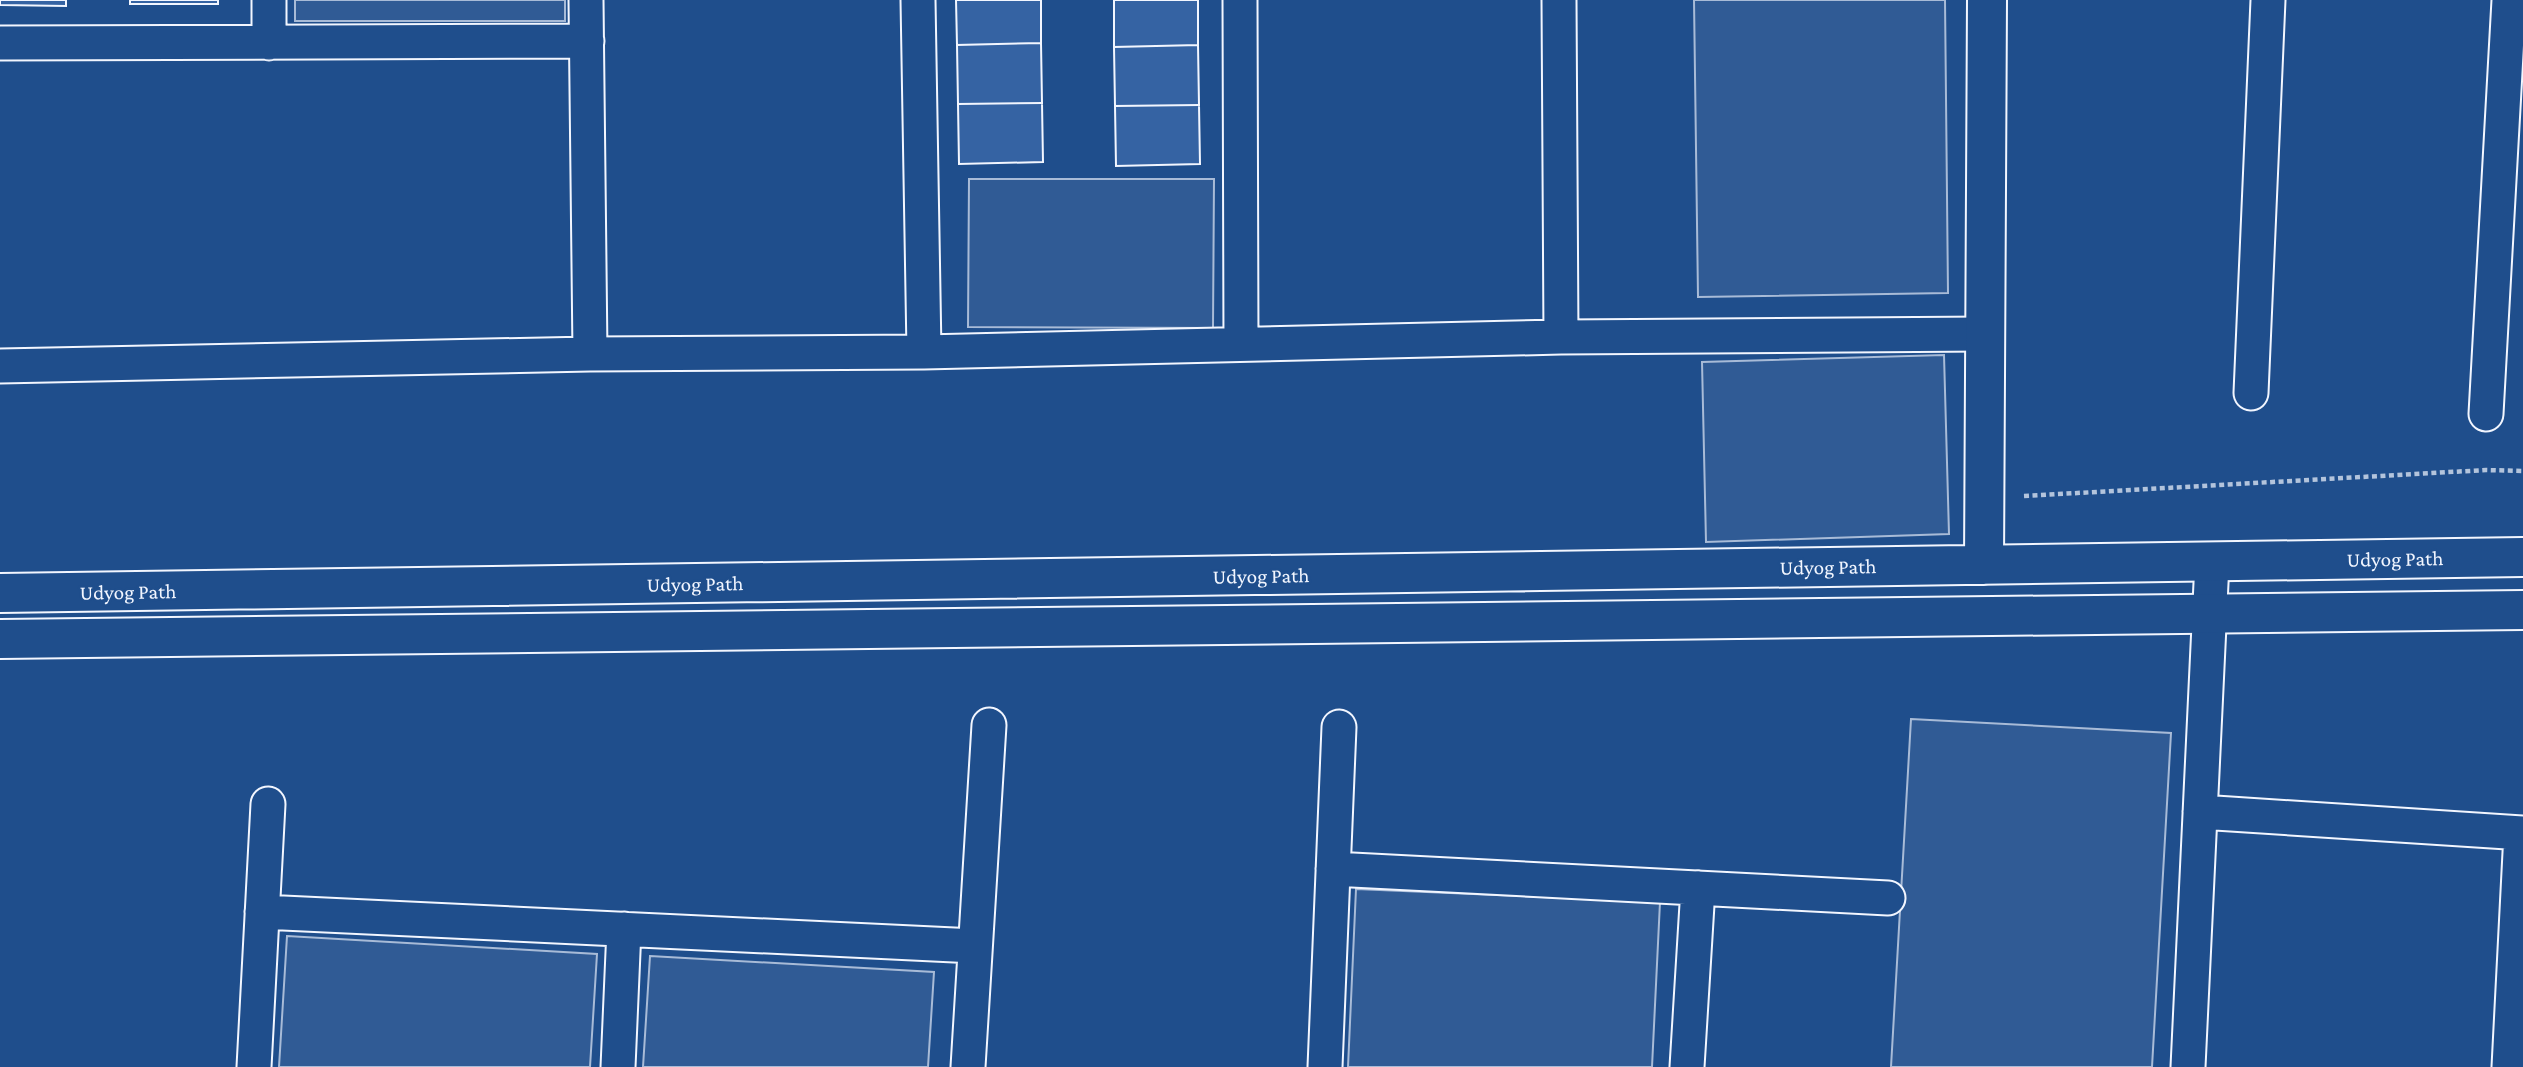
<svg xmlns="http://www.w3.org/2000/svg" width="2523" height="1067" font-family="'Crimson Pro',serif">
<style>
.built{fill:#305b95;stroke:#a8bbd7;stroke-width:2}
.building{fill:#3563a3;stroke:#f2f6ff;stroke-width:2}
.lines{fill:none;stroke-linecap:round;stroke-linejoin:round}
.street-casing{stroke:#f2f6ff;stroke-width:37}
.secondary-casing{stroke:#f2f6ff;stroke-width:42}
.path{stroke:#b3c4dc;stroke-width:4.5;stroke-dasharray:5 3.5;stroke-linecap:butt}
.street{stroke:#1f4e8c;stroke-width:33}
.secondary{stroke:#1f4e8c;stroke-width:38}
.labels{text-anchor:middle;stroke-width:5;stroke-linejoin:round;paint-order:stroke}
.street-label{font-size:21px;fill:#f2f6ff;stroke:#1f4e8c}
</style>
<rect width="100%" height="100%" fill="#1f4e8c"/>
<!-- built -->
<path class="built" d="M295,0H565V21H295Z
M1694,0H1945L1948,293L1698,297Z
M969,179H1214L1213,328L968,327Z
M1944,355L1949,534L1706,542L1702,362Z
M1911,719L2171,733L2152,1067H1891Z
M1356,889L1660,902L1652,1067H1348Z
M287,936L597,954L590,1067H279Z
M650,956L934,972L928,1067H643Z"/>
<!-- building -->
<path class="building" d="M0,0H66V6L0,5Z
M130,0H218V4H130Z
M956,0H1041V43L957,45Z
M1114,0H1198V45L1114,47Z
M1041,43L1042,103L958,104L957,45Z
M1198,45L1199,105L1115,106L1114,47Z
M1042,103L1043,162L959,164L958,104Z
M1199,105L1200,164L1116,166L1115,106Z"/>
<g class="lines">
<defs>
<path id="street" d="M269,0V43
M586,0L590,354
M918,0L924,352
M1240,0L1241,344
M1559,0L1561,337
M0,43L587,41
M0,366L590,354L924,352L1561,337L1985,334
M2251,393L2268,0
M2486,414L2509,0
M2200,812L2523,833
M1333,869L1888,898
M262,912L975,946
M254,1067L268,804
M618,1067L624,929
M968,1067L989,725
M1325,1067L1339,727
M1687,1067L1698,888
M2188,1067L2212,562
M2509,1067L2521,833"/>
<path id="secondary" d="M1984,565L1987,0
M0,593L2523,557
M0,639L2523,610"/>
</defs>
<!-- street casing -->
<use href="#street" class="street-casing"/>
<!-- secondary casing -->
<use href="#secondary" class="secondary-casing"/>
<!-- path -->
<path class="path" d="M2024,496L2486,470L2523,471"/>
<!-- street -->
<use href="#street" class="street"/>
<!-- secondary -->
<use href="#secondary" class="secondary"/>
</g>
<g class="labels">
<!-- street labels -->
<g class="street-label">
<text transform="translate(2395 559) rotate(-1)" y="7">Udyog Path</text>
<text transform="translate(1828 567) rotate(-1)" y="7">Udyog Path</text>
<text transform="translate(1261 576) rotate(-1)" y="7">Udyog Path</text>
<text transform="translate(695 584) rotate(-1)" y="7">Udyog Path</text>
<text transform="translate(128 592) rotate(-1)" y="7">Udyog Path</text>
</g>
</g>
</svg>
